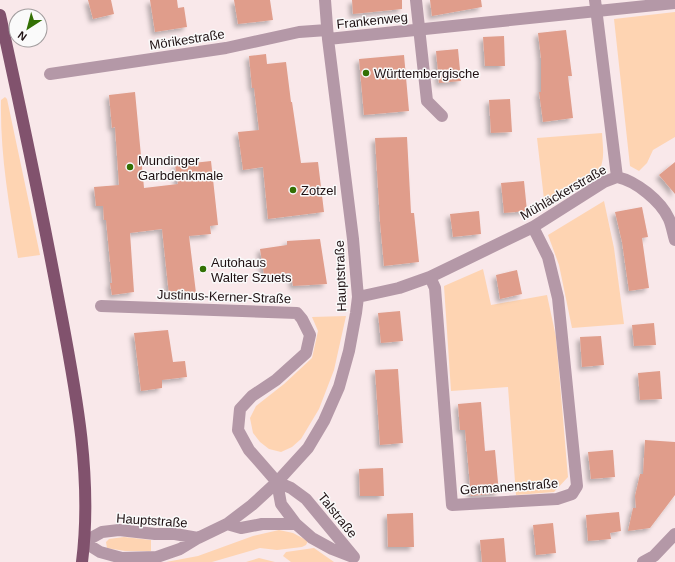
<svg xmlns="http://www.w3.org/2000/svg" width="675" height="562" font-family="Helvetica,sans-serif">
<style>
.green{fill:#fed4b2}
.building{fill:#e09d8b;filter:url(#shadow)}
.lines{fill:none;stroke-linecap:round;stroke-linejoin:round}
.minor{stroke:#b498a7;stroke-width:12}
.major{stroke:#81526d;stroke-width:12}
.poi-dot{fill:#337004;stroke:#fafafa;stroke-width:1.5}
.labels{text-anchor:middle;stroke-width:3;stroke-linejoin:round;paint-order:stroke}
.street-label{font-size:13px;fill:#1f1113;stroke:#fafafa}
.poi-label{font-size:13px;fill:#1f1113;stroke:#fafafa;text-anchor:start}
</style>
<defs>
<filter id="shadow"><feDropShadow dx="-3.5" dy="3.5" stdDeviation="2" flood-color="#0004"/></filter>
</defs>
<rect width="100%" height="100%" fill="#f9e8ea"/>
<!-- green -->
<path class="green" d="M675,12V137L653,150L647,163L639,171L630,166L614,19Z
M5,97L7,99L40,255L18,258C9,205 0,154 1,100Z
M602,133C603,150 606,163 595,177L545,208L537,138Z
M604,201L614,248L624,324L572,328L559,265L548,235Z
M483,269L491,305L547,295L556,337L568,477L554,492L516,495L508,387L451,391L444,286Z
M346,316L334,370L319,409L301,439L292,447L281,452L269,449L260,442L253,433L250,418L256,406L284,384L312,358L318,331L312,317Z
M279,530L293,533L308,541L306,545L302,547L277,550L260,548L212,562H166L198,556L253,536Z
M124,537L151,540V551H125L107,548L106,542L109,539Z
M314,548L334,562H291L283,556L286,552Z
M259,558L275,562H246Z"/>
<!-- building -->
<path class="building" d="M88,0H111L114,14L93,19Z
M150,0H177L178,8L184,7L187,27L155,32Z
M234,0H270L273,20L238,24Z
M352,0H402V9L353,14Z
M430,0H481L482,7L432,16Z
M566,30L572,76H568L573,118L543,122L539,92H541V58L538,33Z
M504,36L505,66H485L483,37Z
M458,49L461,81L439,83L436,51Z
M266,54L267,64L286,62L291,102H292L301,163L318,162L324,212L268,219L263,167L243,170L238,132L259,130L254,88H252L249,56Z
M404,55L409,111L364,115L359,59Z
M135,92L144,188L178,184L175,165L211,161L218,225L210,226L211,234L189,236L196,293L169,295L162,229L130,233L134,292L112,295L110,283H112L106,220H104L103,206H96L94,187L119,185L115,127L112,128L109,95Z
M510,99L512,132L491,133L489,100Z
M407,137L411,213H414L419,262L384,266L380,222L375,138Z
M675,162V194L659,175Z
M524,181L527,211L504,213L501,183Z
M642,207L648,237L642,238L649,288L629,291L622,242L615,212Z
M479,211L481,234L453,237L450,214Z
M320,239L327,284L293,286L291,273L264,275L260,249L287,245V241Z
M517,270L522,294L500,299L496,275Z
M400,311L403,341L381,343L378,313Z
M654,323L656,345L634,346L632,325Z
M168,330L173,362L185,361L187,377L162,380V388L141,391L134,333Z
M601,336L604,365L582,367L580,337Z
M398,369L403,443L380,445L375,370Z
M660,371L662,399L640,400L638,373Z
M481,402L485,451L495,450L499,493L471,496L465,430H460L458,404Z
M645,440L675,442V495L650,528L628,531L633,508H636L635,496L640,474H643Z
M613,450L615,477L591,479L588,452Z
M383,468L384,496H360L359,469Z
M619,512L621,531L610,533L611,539L588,541L586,515Z
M413,513L414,547H388L387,514Z
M553,523L556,553L536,555L533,525Z
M504,538L506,562H482L480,540Z"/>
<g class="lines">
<!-- minor -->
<path class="minor" d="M416,0L427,101L442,116
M328,39L675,3
M50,74L226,48L299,32L327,30
M617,177C636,181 661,201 669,219C672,226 673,234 675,240
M430,277L435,288L452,505L557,499L572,494L577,486L558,298L548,257L533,227
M358,297L399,288L430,277L533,227L604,182L617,177L595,0
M101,306L297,313L302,319L310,335L306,353L276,380L252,396L240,409L238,430L249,450L277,482L291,488L306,499L354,557
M277,482L281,504L296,524L312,538L332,549L353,557
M227,524L241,528L262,524H296
M198,538L175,534H155L119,530L102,532L84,542L100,552L122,558L157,557L180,549L198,538L227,524L252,505L277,482L308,448L324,421L339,387L349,351L356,313L358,297L353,239L328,39L325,0
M643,562L654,556L675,534"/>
<!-- major -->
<path class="major" d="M0,15C21,110 41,206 59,302C75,387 93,475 82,562"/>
</g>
<!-- markers -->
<g class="poi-dot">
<circle cx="366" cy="73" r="4"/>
<circle cx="130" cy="167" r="4"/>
<circle cx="293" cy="190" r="4"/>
<circle cx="203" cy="269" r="4"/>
</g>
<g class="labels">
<!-- street labels -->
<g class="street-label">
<text transform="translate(372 20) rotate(-6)" y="5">Frankenweg</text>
<text transform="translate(187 39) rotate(-9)" y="5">Mörikestraße</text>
<text transform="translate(563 192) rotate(-30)" y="5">Mühläckerstraße</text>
<text transform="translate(340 276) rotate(-92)" y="5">Hauptstraße</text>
<text transform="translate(224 296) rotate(2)" y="5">Justinus-Kerner-Straße</text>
<text transform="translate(509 486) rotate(-4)" y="5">Germanenstraße</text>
<text transform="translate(338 515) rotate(51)" y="5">Talstraße</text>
<text transform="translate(152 520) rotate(4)" y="5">Hauptstraße</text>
</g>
<!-- poi labels -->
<g class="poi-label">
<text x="374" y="78">Württembergische</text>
<text x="138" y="165">Mundinger<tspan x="138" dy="15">Garbdenkmale</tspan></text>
<text x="301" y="195">Zotzel</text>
<text x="211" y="267">Autohaus<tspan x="211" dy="15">Walter Szuets</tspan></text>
</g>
</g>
<!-- north arrow -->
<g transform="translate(28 28) rotate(216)"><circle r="19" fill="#fafafa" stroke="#a29d9e"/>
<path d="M0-3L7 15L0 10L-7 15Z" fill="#337004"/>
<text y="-6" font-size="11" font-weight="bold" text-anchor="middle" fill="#1f1113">N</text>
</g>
</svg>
